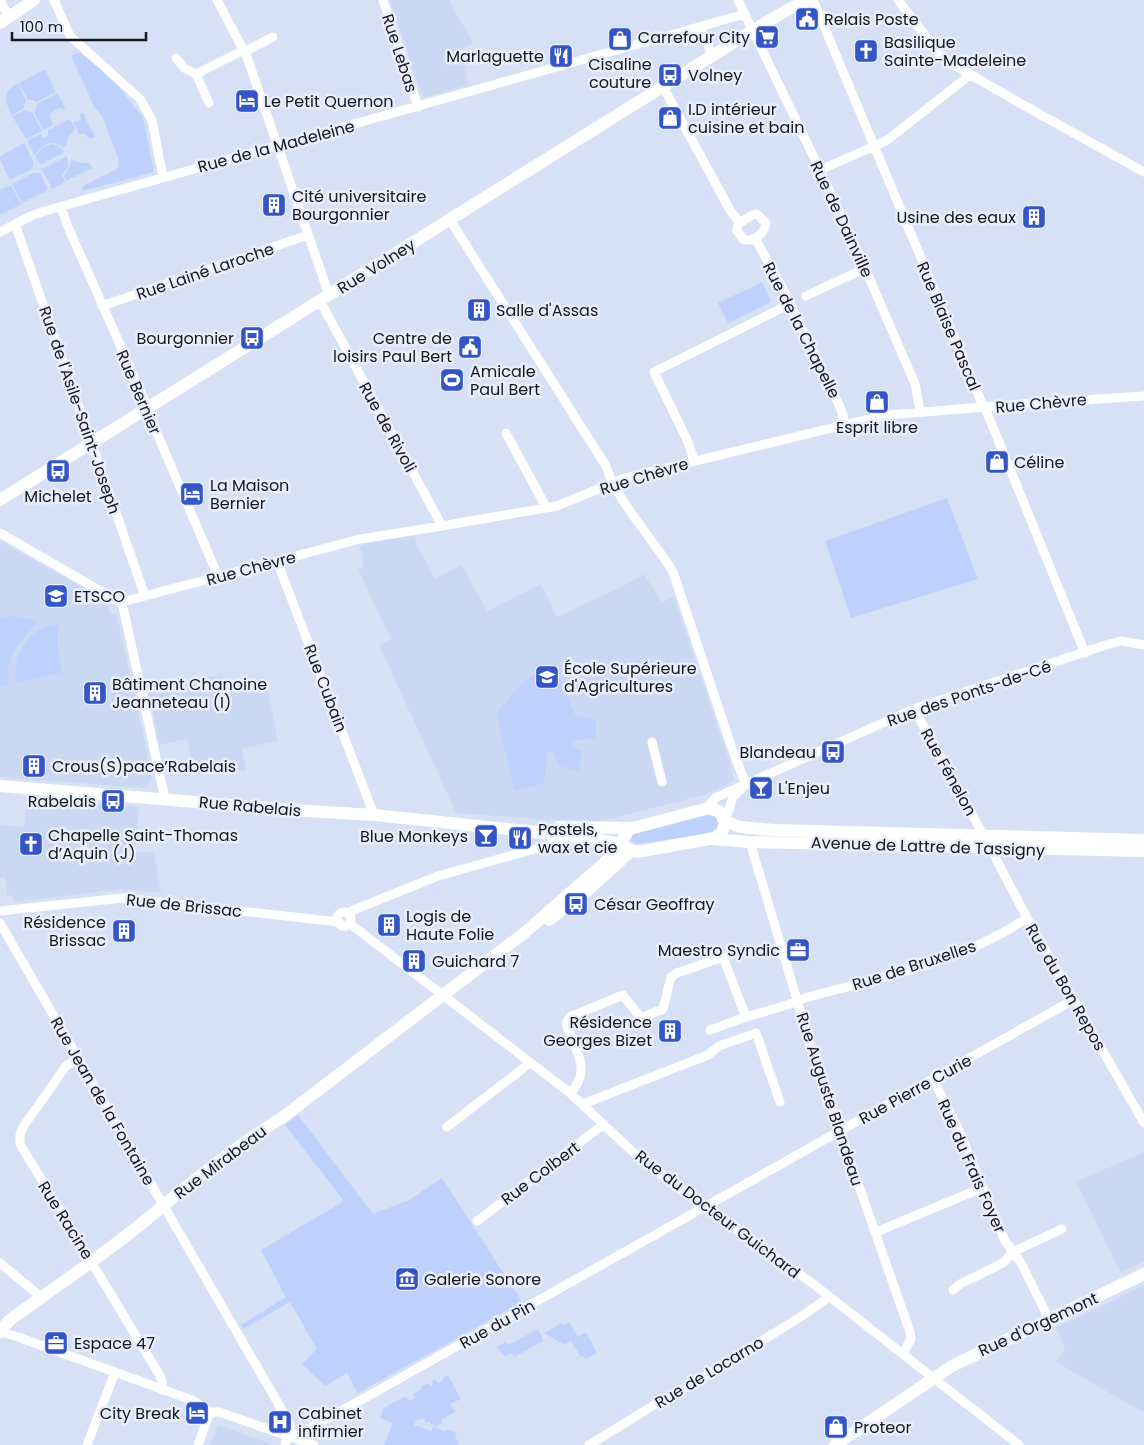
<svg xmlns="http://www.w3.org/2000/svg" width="1144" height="1445" font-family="Poppins,sans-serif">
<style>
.built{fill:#cbd8f4}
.green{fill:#bed1fc}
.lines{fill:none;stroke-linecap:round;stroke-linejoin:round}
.street{stroke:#fff;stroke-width:9}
.secondary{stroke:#fff;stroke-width:12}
.labels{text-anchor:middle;stroke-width:5;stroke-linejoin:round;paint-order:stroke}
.poi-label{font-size:16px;fill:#13171e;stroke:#e8eefb;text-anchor:start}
.street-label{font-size:16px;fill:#13171e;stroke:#e8eefb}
</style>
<rect width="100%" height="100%" fill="#d7e1f6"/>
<!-- built -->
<path class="built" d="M390,0H449L473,43L461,50L468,85L426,97L422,96Z
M415,536L416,544L435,578L462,565L487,611L541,584L557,617L627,584L644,574L662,602L674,597L729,760L734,781L704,795L602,821L550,820L456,813L379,645L391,639L358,569L364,567L360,546L373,542Z
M0,541L108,602L110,613L117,615L153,779L145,788L0,777Z
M222,675L224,685L265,677L278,741L242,748L246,771L194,770L187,739L160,745L148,689Z
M27,799L139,807L135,851L154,853L161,893L122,889L14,902L13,895L7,896L5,877L0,878V825L24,827Z
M1144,1152V1261L1121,1273L1076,1182Z
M1144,1285V1413L1056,1362L1065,1350L1056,1327L1099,1308Z
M218,1425L269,1443V1445H210Z"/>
<!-- green -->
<path class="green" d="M77,53H80L112,78L143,118L154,172L82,191L83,186L119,168L118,157L102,116L94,106L71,56Z
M45,69L56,92L36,102L33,100H28L19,83Z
M18,83L26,100L24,104V108L12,115C4,101 2,92 18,83Z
M57,93L66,110L59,108L51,113L50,117L53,125L43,130L34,112L36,108L37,104Z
M25,110L28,112H32L42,131L26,139L12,116Z
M83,113L95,137L91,139L85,134H79L73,122L81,120L80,114Z
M70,119L75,129L68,137L66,146L63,147C47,137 46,146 34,155L28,142V140L41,134L43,138L48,136V130Z
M24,143L34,163L32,169L10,180L0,160V156Z
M52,144L59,146L65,152L40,165L35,156L45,146Z
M67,156L68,167L62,175L65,182L52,189L42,169Z
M71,159L80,163H89L92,168L66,181L64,176L69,167Z
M33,173H40L48,190L22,203L12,184Z
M11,185L21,204L2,214L0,213V190Z
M762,282L771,302L728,323L718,303Z
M947,498L978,579L851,618L825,541Z
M14,616L29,618L36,623C21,644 3,654 9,685L0,687V617Z
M57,624L59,628C54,643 59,657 63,672L16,683C12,656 28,627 57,624Z
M537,673L559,676L575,715L596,721V738L572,741V746L583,751L578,771L559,766L553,752L547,753L544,783L515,791L496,714L522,683Z
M711,814L717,817L719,826L711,834L636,844L631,840L632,836L635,834Z
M298,1115L373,1214L409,1200L442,1178L522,1302L358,1393L347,1373L325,1386L302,1364L317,1349L290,1302L243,1329L241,1325L286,1297L261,1250L344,1201L285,1125Z
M569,1322L578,1337L586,1332L597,1353L586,1359L584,1356L581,1357L571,1341L565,1345L544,1333L562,1323L563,1325Z
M538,1329L544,1341L514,1357L512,1353L506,1356L502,1354L497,1347L506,1342L508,1345Z
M448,1375L461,1399L450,1404L455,1412L441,1420L442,1423L437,1426L431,1424L429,1421L427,1423L424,1422L425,1419L422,1418L421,1420L417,1419L414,1425L431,1431L433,1427L445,1431L446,1429L457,1433L455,1439L459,1441L458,1445H384L393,1423L380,1418L384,1407L387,1408L388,1405L406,1396L409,1401L415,1398L413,1394L422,1389L421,1387L428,1383L430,1386L433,1385L432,1381L435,1379L438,1383L443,1381V1377Z"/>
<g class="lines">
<!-- street -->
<path class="street" d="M0,0L9,17
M54,0L70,36L140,99L152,120L163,177
M217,0L247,57L329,295
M383,0L418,107
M738,0L820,170L865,268L915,384L920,411
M813,0L981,401L988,415L1085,653
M898,0L940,55L947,61L1025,106L1144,172
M700,28L702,29L712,56
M244,52L273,37
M176,58L184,68L196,74
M663,87L730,210L739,222
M209,103L196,74L238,53
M820,170L886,141L970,75
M61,207L68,227L151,415L156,431L218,576
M757,214L766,223C764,234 755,241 744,240L737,231L738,224L752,215Z
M450,220L606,466C617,502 653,538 673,572L731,746L746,785
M15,224L145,596
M0,232L33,215L52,209L745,14
M755,238L784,291L841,409L845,424
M806,296L857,272
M320,301L442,526
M102,306L308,235
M506,433L546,507
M694,460L688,442L654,372L790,304
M0,533L114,599L122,602
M277,561L374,815
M122,602L360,539L442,526L557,506L625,478L886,415L1035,403L1144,396
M122,602L165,799
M914,709L981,831L980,836
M652,742L662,782
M707,809L715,798L914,709L1106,645L1121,641L1144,645
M725,821L733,797L741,789
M750,842L801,1013V1020L910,1332L911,1339L903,1353
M994,847L996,859L1027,918L1144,1123
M0,911L123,898L339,922
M337 919a7 7 0 1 1 14 0a7 7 0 1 1-14 0Z
M349,914L351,911L438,876L549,845L566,835
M0,923L290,1424V1429L285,1445
M349,923L570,1093L634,1153L663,1176L704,1207L812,1283L1019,1445
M746,1017C760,1013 775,1009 790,1004C796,1002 801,999 808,997C882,977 962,962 1027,918
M78,1058L66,1066L23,1127L20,1135V1144L159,1374L162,1381V1390
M933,1079L956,1124L1005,1241L1021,1263L1049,1319
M570,1093C592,1072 576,1051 567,1027V1021L570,1017L623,995L641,1018L663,1009L671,977L677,973L723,957L746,1017L710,1030
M583,1104L708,1055L719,1046L756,1033L780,1102
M447,1127L530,1063
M477,1221L604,1124
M876,1232L982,1188
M0,1263L41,1297
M953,1290L960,1284L1003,1263L1013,1252L1062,1229
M0,1334L1,1332L15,1336L192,1400L210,1412H219L314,1445
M289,1437L306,1430L370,1395L1073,1000
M87,1445L115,1372
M198,1445L210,1412
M589,1445L677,1391L689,1386L802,1316L829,1297"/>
<!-- secondary -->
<path class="secondary" d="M0,23L34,0
M0,500L744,36C766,23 785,9 809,0
M0,786L292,810L374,815L565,835L612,842L637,852L714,838L722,832L725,823L720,812L709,808L629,829L617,849L602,865L523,934L283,1117C233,1148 187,1186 141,1224C99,1258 54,1288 10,1320L0,1331
M725,821L740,827L774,830L1144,840
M559,827L631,828
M712,839L750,842L1144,851
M549,920L588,890L631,851
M835,1445L952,1366L1144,1274"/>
</g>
<!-- icons -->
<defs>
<symbol id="civic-square" viewBox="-11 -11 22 22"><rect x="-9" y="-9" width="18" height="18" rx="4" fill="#3455c6" stroke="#e8eefb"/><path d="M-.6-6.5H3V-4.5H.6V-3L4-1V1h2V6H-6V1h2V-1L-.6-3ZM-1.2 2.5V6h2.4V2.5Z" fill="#fff"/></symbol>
<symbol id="supermarket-square" viewBox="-11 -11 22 22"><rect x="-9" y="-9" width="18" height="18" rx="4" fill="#3455c6" stroke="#e8eefb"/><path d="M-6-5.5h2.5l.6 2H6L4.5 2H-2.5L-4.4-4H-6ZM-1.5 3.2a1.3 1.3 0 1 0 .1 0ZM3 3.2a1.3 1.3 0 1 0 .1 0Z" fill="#fff"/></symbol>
<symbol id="shop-square" viewBox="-11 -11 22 22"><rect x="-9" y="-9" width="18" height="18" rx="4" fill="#3455c6" stroke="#e8eefb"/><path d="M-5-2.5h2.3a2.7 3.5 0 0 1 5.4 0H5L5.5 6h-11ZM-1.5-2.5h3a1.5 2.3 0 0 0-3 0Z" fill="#fff"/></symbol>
<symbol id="church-square" viewBox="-11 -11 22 22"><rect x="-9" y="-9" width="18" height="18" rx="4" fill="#3455c6" stroke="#e8eefb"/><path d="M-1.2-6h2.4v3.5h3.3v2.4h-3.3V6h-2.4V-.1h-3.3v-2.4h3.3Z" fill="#fff"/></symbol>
<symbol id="restaurant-square" viewBox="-11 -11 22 22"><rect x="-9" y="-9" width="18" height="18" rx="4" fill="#3455c6" stroke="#e8eefb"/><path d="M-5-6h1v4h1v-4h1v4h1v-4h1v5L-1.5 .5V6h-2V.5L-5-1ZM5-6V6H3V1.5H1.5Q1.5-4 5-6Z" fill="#fff"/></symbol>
<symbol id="bus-square" viewBox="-11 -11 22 22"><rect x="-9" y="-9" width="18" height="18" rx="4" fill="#3455c6" stroke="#e8eefb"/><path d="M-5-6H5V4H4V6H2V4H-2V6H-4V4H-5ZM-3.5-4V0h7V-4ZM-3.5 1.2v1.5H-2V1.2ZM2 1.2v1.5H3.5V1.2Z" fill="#fff"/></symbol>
<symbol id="hotel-square" viewBox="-11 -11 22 22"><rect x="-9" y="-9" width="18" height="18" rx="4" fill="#3455c6" stroke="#e8eefb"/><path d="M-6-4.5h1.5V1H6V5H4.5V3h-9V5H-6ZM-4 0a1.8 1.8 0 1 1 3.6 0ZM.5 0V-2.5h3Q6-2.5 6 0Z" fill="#fff"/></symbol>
<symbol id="building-square" viewBox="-11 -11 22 22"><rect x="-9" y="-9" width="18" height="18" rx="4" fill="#3455c6" stroke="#e8eefb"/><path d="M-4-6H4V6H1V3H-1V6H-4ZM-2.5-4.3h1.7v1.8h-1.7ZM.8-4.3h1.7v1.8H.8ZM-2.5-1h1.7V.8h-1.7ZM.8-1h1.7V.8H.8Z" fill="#fff"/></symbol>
<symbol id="stadium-square" viewBox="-11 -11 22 22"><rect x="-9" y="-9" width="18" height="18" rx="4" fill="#3455c6" stroke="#e8eefb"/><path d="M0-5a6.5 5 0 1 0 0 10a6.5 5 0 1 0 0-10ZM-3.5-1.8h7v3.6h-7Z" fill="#fff"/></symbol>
<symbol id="university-square" viewBox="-11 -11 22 22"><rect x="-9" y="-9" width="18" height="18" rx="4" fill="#3455c6" stroke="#e8eefb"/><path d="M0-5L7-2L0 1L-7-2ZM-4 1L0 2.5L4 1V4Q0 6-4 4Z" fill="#fff"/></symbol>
<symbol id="bar-square" viewBox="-11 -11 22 22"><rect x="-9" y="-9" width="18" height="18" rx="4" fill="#3455c6" stroke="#e8eefb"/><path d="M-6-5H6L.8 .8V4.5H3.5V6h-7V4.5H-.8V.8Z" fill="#fff"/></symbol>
<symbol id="office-square" viewBox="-11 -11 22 22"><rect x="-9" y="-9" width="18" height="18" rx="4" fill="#3455c6" stroke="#e8eefb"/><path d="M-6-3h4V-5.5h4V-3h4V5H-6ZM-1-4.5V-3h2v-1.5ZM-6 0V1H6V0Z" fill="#fff"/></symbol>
<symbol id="museum-square" viewBox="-11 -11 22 22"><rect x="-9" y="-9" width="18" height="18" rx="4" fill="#3455c6" stroke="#e8eefb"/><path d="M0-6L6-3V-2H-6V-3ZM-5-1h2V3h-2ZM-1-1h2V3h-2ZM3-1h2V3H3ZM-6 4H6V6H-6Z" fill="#fff"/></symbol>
<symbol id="hospital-square" viewBox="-11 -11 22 22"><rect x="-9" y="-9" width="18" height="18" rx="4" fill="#3455c6" stroke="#e8eefb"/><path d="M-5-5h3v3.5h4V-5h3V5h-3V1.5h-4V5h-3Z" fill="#fff"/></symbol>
</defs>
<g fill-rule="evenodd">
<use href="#civic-square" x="793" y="5" width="28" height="28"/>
<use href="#supermarket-square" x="753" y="23" width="28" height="28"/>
<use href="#shop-square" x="606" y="25" width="28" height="28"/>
<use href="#church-square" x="852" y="37" width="28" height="28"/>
<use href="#restaurant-square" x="547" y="42" width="28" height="28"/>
<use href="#bus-square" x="656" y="61" width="28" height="28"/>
<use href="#hotel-square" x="233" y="87" width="28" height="28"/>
<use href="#shop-square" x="656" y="104" width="28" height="28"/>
<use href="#building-square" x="260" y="191" width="28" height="28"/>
<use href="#building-square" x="1020" y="203" width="28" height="28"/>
<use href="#building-square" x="465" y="296" width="28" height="28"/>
<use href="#bus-square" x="238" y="324" width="28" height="28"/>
<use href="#civic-square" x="456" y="333" width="28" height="28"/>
<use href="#stadium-square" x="438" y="366" width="28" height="28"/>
<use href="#shop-square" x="863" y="388" width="28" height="28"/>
<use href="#shop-square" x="983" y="448" width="28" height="28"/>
<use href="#bus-square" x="44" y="457" width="28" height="28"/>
<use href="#hotel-square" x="178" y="480" width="28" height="28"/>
<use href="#university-square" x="42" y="582" width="28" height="28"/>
<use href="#university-square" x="533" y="663" width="28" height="28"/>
<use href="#building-square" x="81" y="679" width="28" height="28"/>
<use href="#bus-square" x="819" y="738" width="28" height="28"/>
<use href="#building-square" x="20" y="752" width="28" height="28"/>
<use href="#bar-square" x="747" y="774" width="28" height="28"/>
<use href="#bus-square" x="99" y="787" width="28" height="28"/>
<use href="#bar-square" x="472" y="822" width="28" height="28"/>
<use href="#restaurant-square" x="506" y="824" width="28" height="28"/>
<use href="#church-square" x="17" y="830" width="28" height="28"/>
<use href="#bus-square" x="562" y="890" width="28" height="28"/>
<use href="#building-square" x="375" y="911" width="28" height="28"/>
<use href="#building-square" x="110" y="917" width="28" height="28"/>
<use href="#office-square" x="784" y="936" width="28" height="28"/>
<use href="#building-square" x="400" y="947" width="28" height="28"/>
<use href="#building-square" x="656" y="1017" width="28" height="28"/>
<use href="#museum-square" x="393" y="1265" width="28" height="28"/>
<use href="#office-square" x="42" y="1329" width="28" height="28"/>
<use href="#hotel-square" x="183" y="1399" width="28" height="28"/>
<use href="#hospital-square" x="266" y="1408" width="28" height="28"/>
<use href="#shop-square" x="822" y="1413" width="28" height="28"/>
</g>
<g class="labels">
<!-- poi labels -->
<g class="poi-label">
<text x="824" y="25">Relais Poste</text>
<text x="750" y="43" text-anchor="end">Carrefour City</text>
<text x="884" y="48">Basilique<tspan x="884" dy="18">Sainte-Madeleine</tspan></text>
<text x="544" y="62" text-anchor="end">Marlaguette</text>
<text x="620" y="70" text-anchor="middle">Cisaline<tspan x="620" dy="18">couture</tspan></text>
<text x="688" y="81">Volney</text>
<text x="264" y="107">Le Petit Quernon</text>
<text x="688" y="115">I.D intérieur<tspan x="688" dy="18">cuisine et bain</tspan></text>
<text x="292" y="202">Cité universitaire<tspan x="292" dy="18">Bourgonnier</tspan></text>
<text x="1016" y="223" text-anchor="end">Usine des eaux</text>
<text x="496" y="316">Salle d'Assas</text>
<text x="234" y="344" text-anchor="end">Bourgonnier</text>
<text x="452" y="344" text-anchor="end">Centre de<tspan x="452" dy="18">loisirs Paul Bert</tspan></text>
<text x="470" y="377">Amicale<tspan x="470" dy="18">Paul Bert</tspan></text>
<text x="877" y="433" text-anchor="middle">Esprit libre</text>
<text x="1014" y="468">Céline</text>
<text x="210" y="491">La Maison<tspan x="210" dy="18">Bernier</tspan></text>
<text x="58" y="502" text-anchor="middle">Michelet</text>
<text x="74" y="602">ETSCO</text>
<text x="564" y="674">École Supérieure<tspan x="564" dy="18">d'Agricultures</tspan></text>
<text x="112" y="690">Bâtiment Chanoine<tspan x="112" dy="18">Jeanneteau (I)</tspan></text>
<text x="816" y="758" text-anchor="end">Blandeau</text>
<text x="52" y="772">Crous(S)pace’Rabelais</text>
<text x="778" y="794">L'Enjeu</text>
<text x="96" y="807" text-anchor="end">Rabelais</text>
<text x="538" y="835">Pastels,<tspan x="538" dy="18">wax et cie</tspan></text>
<text x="48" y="841">Chapelle Saint-Thomas<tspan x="48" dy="18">d’Aquin (J)</tspan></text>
<text x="468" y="842" text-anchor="end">Blue Monkeys</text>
<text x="594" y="910">César Geoffray</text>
<text x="406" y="922">Logis de<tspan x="406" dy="18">Haute Folie</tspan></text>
<text x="106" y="928" text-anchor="end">Résidence<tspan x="106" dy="18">Brissac</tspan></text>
<text x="780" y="956" text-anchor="end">Maestro Syndic</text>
<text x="432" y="967">Guichard 7</text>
<text x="652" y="1028" text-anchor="end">Résidence<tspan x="652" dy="18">Georges Bizet</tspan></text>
<text x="424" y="1285">Galerie Sonore</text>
<text x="74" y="1349">Espace 47</text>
<text x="180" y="1419" text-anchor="end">City Break</text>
<text x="298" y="1419">Cabinet<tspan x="298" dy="18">infirmier</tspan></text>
<text x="854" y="1433">Proteor</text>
</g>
<!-- street labels -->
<g class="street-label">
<text transform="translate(400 53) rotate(72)" y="6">Rue Lebas</text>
<text transform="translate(276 146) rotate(-15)" y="6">Rue de la Madeleine</text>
<text transform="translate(842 219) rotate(65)" y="6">Rue de Dainville</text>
<text transform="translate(376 266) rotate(-32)" y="6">Rue Volney</text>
<text transform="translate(205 271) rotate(-19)" y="6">Rue Lainé Laroche</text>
<text transform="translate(949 326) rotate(67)" y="6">Rue Blaise Pascal</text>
<text transform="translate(802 330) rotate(63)" y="6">Rue de la Chapelle</text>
<text transform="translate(139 392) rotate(67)" y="6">Rue Bernier</text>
<text transform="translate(1041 403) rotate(-5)" y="6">Rue Chèvre</text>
<text transform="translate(80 410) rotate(71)" y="6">Rue de l'Asile-Saint-Joseph</text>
<text transform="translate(388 427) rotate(61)" y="6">Rue de Rivoli</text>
<text transform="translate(644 476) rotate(-17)" y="6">Rue Chèvre</text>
<text transform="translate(251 568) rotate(-15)" y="6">Rue Chèvre</text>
<text transform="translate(326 688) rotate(69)" y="6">Rue Cubain</text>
<text transform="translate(969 693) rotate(-19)" y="6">Rue des Ponts-de-Cé</text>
<text transform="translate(949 772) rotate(61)" y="6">Rue Fénelon</text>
<text transform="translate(250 806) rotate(5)" y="6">Rue Rabelais</text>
<text transform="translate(928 846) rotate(2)" y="6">Avenue de Lattre de Tassigny</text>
<text transform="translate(184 905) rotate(6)" y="6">Rue de Brissac</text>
<text transform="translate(914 965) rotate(-18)" y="6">Rue de Bruxelles</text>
<text transform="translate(1066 987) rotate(60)" y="6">Rue du Bon Repos</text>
<text transform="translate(915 1089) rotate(-29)" y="6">Rue Pierre Curie</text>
<text transform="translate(830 1099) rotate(72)" y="6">Rue Auguste Blandeau</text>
<text transform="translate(103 1101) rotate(60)" y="6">Rue Jean de la Fontaine</text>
<text transform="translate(220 1162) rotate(-37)" y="6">Rue Mirabeau</text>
<text transform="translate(972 1166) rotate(66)" y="6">Rue du Frais Foyer</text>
<text transform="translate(540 1173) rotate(-37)" y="6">Rue Colbert</text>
<text transform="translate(718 1214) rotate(37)" y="6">Rue du Docteur Guichard</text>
<text transform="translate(66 1220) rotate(58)" y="6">Rue Racine</text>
<text transform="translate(497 1324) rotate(-29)" y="6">Rue du Pin</text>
<text transform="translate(1038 1324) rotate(-25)" y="6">Rue d'Orgemont</text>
<text transform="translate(709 1372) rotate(-31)" y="6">Rue de Locarno</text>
</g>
</g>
<!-- scale -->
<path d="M12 32v8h134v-8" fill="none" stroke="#13171e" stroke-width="2.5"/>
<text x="20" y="32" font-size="15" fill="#13171e" stroke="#e8eefb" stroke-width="4" paint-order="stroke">100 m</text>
</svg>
